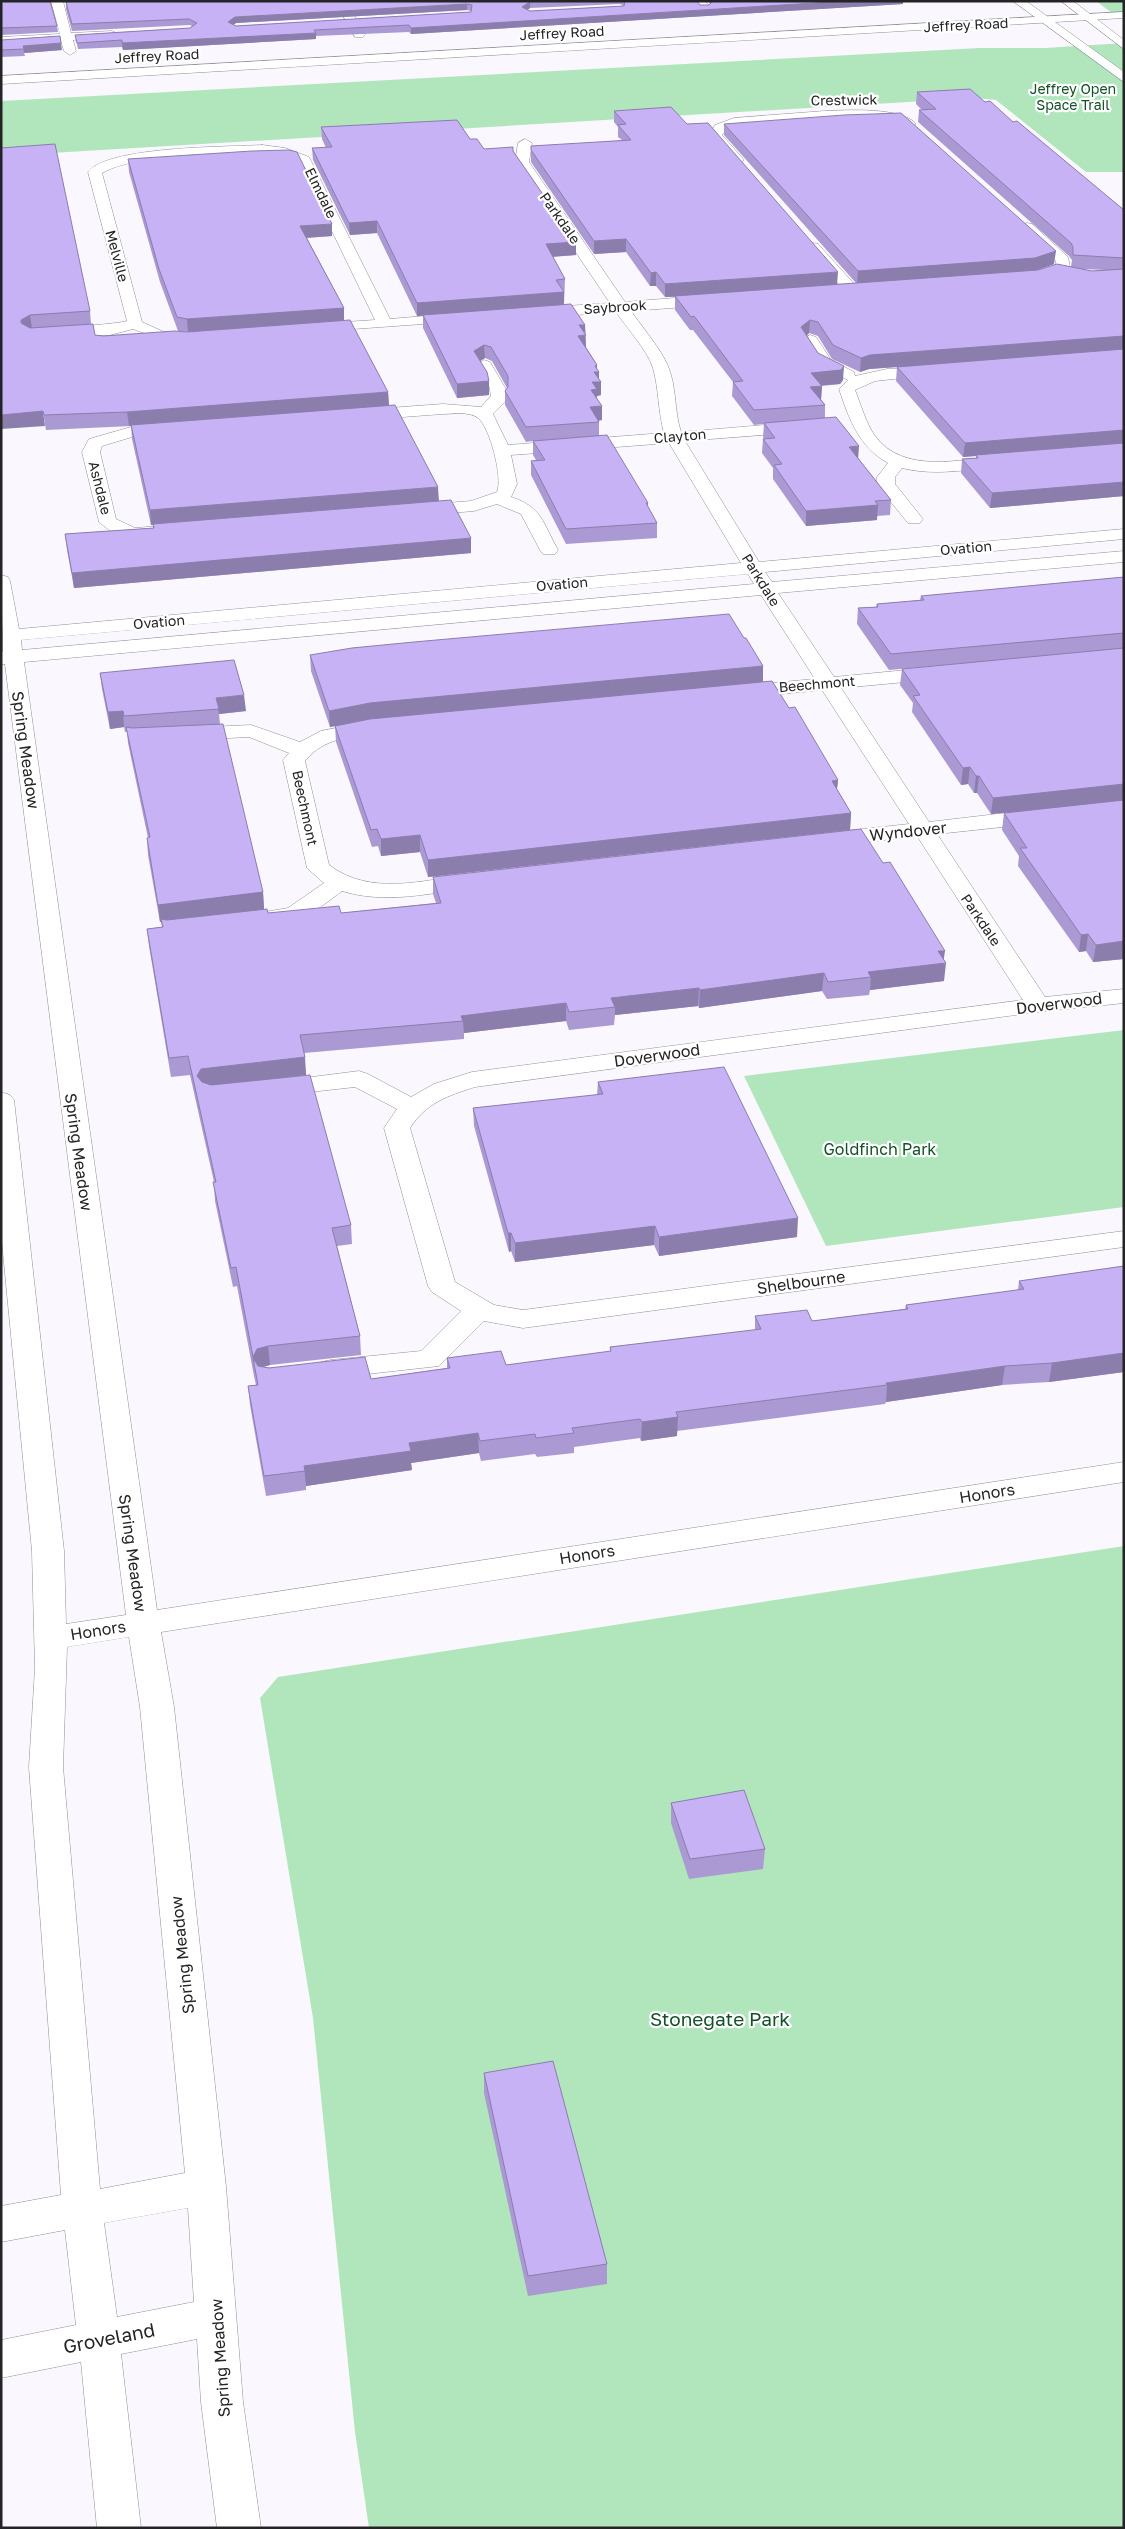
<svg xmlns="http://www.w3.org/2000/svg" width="1125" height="2529" font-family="'Golos Text',sans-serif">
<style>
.green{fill:#b1e6bc}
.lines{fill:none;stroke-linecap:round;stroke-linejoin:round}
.minor-casing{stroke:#908e94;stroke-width:1}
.major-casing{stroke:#908e94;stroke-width:1}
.minor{fill:#fff;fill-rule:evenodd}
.major{fill:#fff;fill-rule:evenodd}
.wall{fill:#ab99d4;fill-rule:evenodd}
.shaded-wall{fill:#8b7dac}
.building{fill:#c7b2f6;stroke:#8b7dac;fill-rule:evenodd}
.labels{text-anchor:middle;stroke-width:4.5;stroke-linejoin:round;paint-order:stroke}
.far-street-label{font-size:14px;fill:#242325;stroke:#fff}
.far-park-label{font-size:14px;fill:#135028;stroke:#fff}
.street-label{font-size:16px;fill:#242325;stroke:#fff}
.park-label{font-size:16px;fill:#135028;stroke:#fff}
.near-park-label{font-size:19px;fill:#135028;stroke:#fff}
.near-street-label{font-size:19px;fill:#242325;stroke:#fff}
</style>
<rect width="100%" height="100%" fill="#faf8fe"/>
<!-- green -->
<path class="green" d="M1096,1H1124V15L1116,16Z
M1124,43V172H1086L996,100L975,98L1,156V101L979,48H1045Z
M1124,1030V1207L826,1246L744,1076Z
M1124,1546V2528H369L355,2432L313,2018L260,1698L278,1677Z"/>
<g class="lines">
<defs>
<path id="minor" d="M51,1H63L71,33L112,31L118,34L112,37L73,40L76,51L70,55L64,51L61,41L1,45V37L60,34Z
M335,1H346L365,35L363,37H355Z
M693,1H705L711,8L709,10H701Z
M1013,1H1026L1124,72V82Z
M1061,1H1073L1124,40V49Z
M825,111C847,110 902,107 916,124L910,128L893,122L852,118L736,126L727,129L722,135L744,160L737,164L732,163L709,135L715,125L734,118Z
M525,139L532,143L529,162L625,302L712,295L720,300L712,305L631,311C642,327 661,349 668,366C677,388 674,410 681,432L801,422L807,423L809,427L807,431L801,432L685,441L759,562L1124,529V539L765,572L772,582L1124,551V562L778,593L834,677L938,667L945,669L948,673L945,677L938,679L841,688L929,822L1040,809L1048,811L1051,816L1048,821L1040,823L937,834L1045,997L1124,989V1003L1038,1012L475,1087C447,1096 426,1103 410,1128L455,1282L494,1305L523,1310L1124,1231V1247L523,1328L484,1321L439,1366L331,1378L321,1376L317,1369L321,1362L331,1360L421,1351L461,1311L432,1292L428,1286L384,1128L397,1109L355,1087L274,1096L265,1093L261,1088L265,1083L359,1071L368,1074L411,1097L434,1084L472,1072L1023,1000L917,836L827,847L819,845L816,840L819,835L827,833L909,824L822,690L740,698L733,696L730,692L733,688L740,686L815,679L761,595L24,662L157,1610L1124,1462V1482L161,1632L174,1707L226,2187L243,2402L261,2528H217L201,2402L197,2339L121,2354L141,2528H97L81,2362L1,2378V2340L76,2325L65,2230L1,2242V2206L61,2195L29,1767L35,1668L32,1551L1,1232V1092L10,1095L14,1100L64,1551L66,1624L126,1615L5,664H1V652H3L1,575L8,577L10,581L19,629L741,563L669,443L511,455L517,484L511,497C542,507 543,523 558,550L555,554H543L540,550L521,514L497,504L474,511L134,539L113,533L99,522L82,452L89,439L131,427L443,404L481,407L491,396L489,385L476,365L484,360L490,362L507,391L506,401L493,414L508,445L664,433C658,411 659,390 653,368C648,351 626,327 616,312L538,318L530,313L538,308L610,303L515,162L518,143ZM443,414C454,414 469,411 478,418C490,427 503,478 497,492L471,501L135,528L116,519L100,452L102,446L132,437ZM748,574L754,584L22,650L21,640ZM129,1637L140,1707L185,2173L100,2189L63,1767L67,1647ZM188,2208L194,2302L117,2317L104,2223Z
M262,145L285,148L309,157L390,319L460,313L465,315L468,318L465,321L311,332L308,329L311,326L316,324L375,320L299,163L278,155L262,153C220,156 136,153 102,173L142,322L164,332L192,336L194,339L192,342L166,341L133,329L110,335L51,336L48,333C53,327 113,325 127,321L88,172C108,146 228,147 262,145Z
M1027,223L1032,224L1068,257L1070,267C1062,278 1037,283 1024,280L1022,277L1024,274L1048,269L1056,265V261L1020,227Z
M813,243L818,244L856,286L858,289L856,292H846L808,250L806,247L808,244Z
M810,335L816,337L831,360L854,372L855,376L887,369L939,368L941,371L939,374L875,381L855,390C861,405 866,423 875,436C903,474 959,460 999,456L1005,457L1008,461L1005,465L999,466C967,470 934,476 902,468L895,477V484L923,519L920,523H908L877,485V477L888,463C859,447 849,419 839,389L848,380L819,366L802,340Z
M371,721L378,723L381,727L378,731C351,738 324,737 305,761L329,865C370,896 422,881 469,874L477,876L480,881L477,886L469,888C427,894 384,904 342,891C318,909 292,931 259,923L255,918L259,913L288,908L324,883L307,868L283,760L289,753L249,737L188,740L181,738L178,734L181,730L188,728L251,725L300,742L321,731Z"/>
<path id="major" d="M1124,12V18L1,84V76Z"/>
</defs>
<!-- minor casing -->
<use href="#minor" class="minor-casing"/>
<!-- major casing -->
<use href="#major" class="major-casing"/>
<!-- minor -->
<use href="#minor" class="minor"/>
<!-- major -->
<use href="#major" class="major"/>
</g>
<!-- wall -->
<path class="wall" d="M1,1L57,26L58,32L1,35Z
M80,1H697L700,5H709L710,4L708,1H903V4L411,34L409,32L316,36V39L123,50L122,47L78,49L75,35L190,28L192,26L190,25L72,31L66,9V2ZM620,4L624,6L530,11L527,10L530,8ZM467,10L471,11V12L236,26L233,25L236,23Z
M1,40L62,50L24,53L25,56L1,57Z
M917,92L985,102L1013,122L1124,210V496L990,508L961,473L962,459L976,458V456L963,457L896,381L897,367L955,363L869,369L860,372L832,359L818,336L809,333L807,336L818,353L843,380L840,384L822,386L821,399L825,405V418L858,458L891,500L890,515L877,516V520L806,526L773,479V468L762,453L763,439H764L763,437L764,424L754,425L732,396L733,382L693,330H690L675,310V297H665L656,286H650L626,252L594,254L531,162V150L622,140L618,137V127L614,122V111L837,284L856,283L724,135V124L1054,264L1037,270L1071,267L1072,260L1069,256L918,122L919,110H922L916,104ZM1082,269L1106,270L1092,271Z
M321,127L470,139L484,149L513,151L576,255L553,257L565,279L564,304L585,325L586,347L597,365V369L599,372V379L601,382V395L597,396V398L602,420L598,421L599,422V436L648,503V508L657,523V538L566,544L531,475V461L536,460L533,455V441L526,442L505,405V391L507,388L492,361L485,358L480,361L489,381V395L457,398L423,328V316H417L377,233L350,235L313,160L312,148H326L322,139Z
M1,148L90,311L91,324L95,335L103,336L188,332L178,331L160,282L129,172L128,159L332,236L307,238L344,308V321L388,392L389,406L439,501L471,553L74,588L67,550L65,534L153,528V525H151L132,439L131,426L46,430Z
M1124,577V959L1093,962L1086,951L1079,952L1018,866L1019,856L1002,830L1004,813L991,814L977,793H974L968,784L961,785L912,712L913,703L900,685L902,669L987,661L889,670L857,624L858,608L876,607L877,604L920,600L921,596Z
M744,638L763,666V682L789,708L838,780L837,789L851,813L850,830L428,877L420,852L381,856L378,846L372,847L336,742L335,726L330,727L311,671L310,655Z
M100,673L246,711L219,714L220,724L263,892L264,909L268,913H341L436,903L433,894V877L944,961V981L870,990L869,995L827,999L822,991L699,1008L698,1006L615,1015L614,1025L569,1030L566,1021L464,1033V1039L304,1053L306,1075L282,1078L351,1225L352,1244L337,1246L360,1336L361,1355L270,1365L264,1367L371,1379L447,1368V1358L506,1365L610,1352V1347L755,1330V1316L812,1321L905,1309L906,1305L1018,1290L1019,1281L1124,1266V1372L1049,1382L1002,1385L886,1402L885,1404L677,1431V1436L641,1441L640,1438L574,1447V1453L537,1457L535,1454L481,1461L479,1453L411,1463L412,1470L306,1486V1490L266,1496L250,1405L248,1386L256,1385L254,1376L237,1286L233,1287L215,1201L214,1182L190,1075L171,1077L149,946L147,929L162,927L161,922H160L148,855L147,838H148L128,743L127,732H125L124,727L110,729L102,689Z
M598,1082L797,1237L659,1256L654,1245L515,1262L511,1251L509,1252L474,1126L473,1108L597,1095Z
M671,1803L765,1849L763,1869L689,1879L671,1823Z
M484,2073L607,2264V2284L528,2296L484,2093Z"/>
<!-- shaded-wall -->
<path class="shaded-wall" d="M847,1H903V4L411,34V28Z
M530,2V8L522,14V7Z
M467,4V10L236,23L228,29V22L235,17Z
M316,33V39L123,50L122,43Z
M61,43L62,50L24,53L23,46Z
M377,221V233L350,235L349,223Z
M332,224V236L301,238L300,226Z
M626,239V252L594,254V241Z
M576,242V255L546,257V244Z
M1056,251L1054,264L1034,271L857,284L858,271Z
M656,272V286H650L651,273Z
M838,272L837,285L665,297V284Z
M564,292V306L417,316V303Z
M344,308V321L188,332L187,319Z
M30,315L32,328L23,333L21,320Z
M810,320L809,333L800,341L801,327Z
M579,325H585L586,349H578Z
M1124,336V350L869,369L860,372L861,358L870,355Z
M484,345L485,358L474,365V351Z
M597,365V372H599V382H601V395L597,396V403L591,404L592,382L595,366Z
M844,366L843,380L840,384L810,386L811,373Z
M489,381V395L457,398V384Z
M822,386L821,400L810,387Z
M388,392L389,406L129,426L127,412Z
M602,406V420L590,421V407Z
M43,411L45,426L1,429V415Z
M1124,430V444L963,457L965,443Z
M859,446L858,460L849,447Z
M1124,482V496L990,508L992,493Z
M438,487L439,502L151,525L150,510Z
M878,505L877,520L806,526V511Z
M471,538V553L74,588L72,573Z
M763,666V682L371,719L330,727L329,711L370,703Z
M244,695L246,711L219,714L216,698Z
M123,711L124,727L110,729L108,712Z
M970,767L968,784L961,785L963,768Z
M976,776H979L977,793H974Z
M838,780L836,797L832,781Z
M1124,784V801L991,814L993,798Z
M851,813L850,830L428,877V860Z
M420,835V852L381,856V839Z
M263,892L264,909L160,922L158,905Z
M1088,934L1086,951L1079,952L1081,935Z
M1124,941V959L1093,962L1096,945Z
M938,951H945L943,964L946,963L944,981L870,990L871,977L868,972Z
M824,973L822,991L699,1008L700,990Z
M699,988L698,1006L615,1015V1007L611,998Z
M566,1003V1021L464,1033L463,1021L461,1016Z
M305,1057L306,1075L203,1087L197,1076L201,1069Z
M798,1218L797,1237L659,1256V1237Z
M655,1226L654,1245L515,1262V1243Z
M508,1233H511V1251L509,1252Z
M268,1346L270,1365L258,1368L253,1358L254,1376L253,1357L257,1349Z
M1124,1353V1372L1049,1382L1052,1363Z
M1005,1366L1002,1385L886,1402L887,1385L886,1383Z
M678,1417L677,1436L641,1441L642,1422Z
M478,1433L479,1453L411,1463L412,1470L306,1486L304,1466L409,1443Z"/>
<!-- building -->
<path class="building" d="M1,1H50L57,26L1,28Z
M80,1H539L530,2L522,7L530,11L624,6L625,1H697L700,5H709L713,1H847L411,28L409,25L314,30L316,33L122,43V40L77,43L75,35L190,28L197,23L189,19L72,24L66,2ZM467,4L472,5L471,12L236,26L228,22L235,17Z
M60,36L61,43L23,46L24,49L1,50V40Z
M970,89L985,102L990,101L1013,122L1017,121L1124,210V258L1073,255V247L1071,243L919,110L936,109L917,92Z
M671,107L687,124L708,123L838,272L665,284L656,272L651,273L626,239L594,241L531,150V146L631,140L618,125L626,124L614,111Z
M901,113L1056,251L1035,258L858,271L724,124L844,115Z
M457,120L470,139H477L484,149L513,147V151L576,242L546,244L565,279L556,280L564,292L417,303L377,221L349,223L312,148L332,147L321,127Z
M55,144L90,311L30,315L21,320V323L30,328L93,324L95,335L103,336L175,331L187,332L350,320L388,392L127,412L44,415L43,411L1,415V148Z
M289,150L297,152L332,224L300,226L344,308L187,319L177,317L159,269L128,159L252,151Z
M1057,264L1092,271L1124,269V336L870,355L861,358L833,345L818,322L810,320L801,327L818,353L844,366L841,370L811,373L822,386L810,387L825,405L754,410L733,382L743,381L694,316L691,317L675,296L1038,270Z
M571,304L585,325H579L586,335L578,336L597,365L595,366L599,372H594L601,382H592L597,389L591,390L602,406L590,407L599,422L526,427L505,391L508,387V376L491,347L484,345L474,351L487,372L489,381L457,384L423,315Z
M1124,349V430L965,443L897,367Z
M395,405L438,487L150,510L131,425Z
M836,417L859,446L849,447L891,500L875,501L878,505L806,511L774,465L782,464L763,439L775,438L764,423Z
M607,435L648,503H646L657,523L566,529L531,461L545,460L533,441Z
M1124,443V482L992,493L962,459L978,458L976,455Z
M451,500L471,538L72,573L65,534L154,528L153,524Z
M1124,577V633L891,654L858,608L878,607L877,604L924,600L921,596Z
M729,614L744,638H746L763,666L370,703L329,711L310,655L352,648L414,642Z
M1124,648V784L993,798L979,776H976L970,767L963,768L913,696L920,695L902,669Z
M234,660L244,695L216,698L219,709L124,716L123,711L108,712L100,673Z
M772,681L789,708L795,707L838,780L832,781L851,813L428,860L420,835L381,839L377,829L371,830L335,726L370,719Z
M223,724L263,892L158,905L147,838L150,837L126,727L132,728Z
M1124,800V941L1096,945L1088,934L1081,935L1020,848H1027L1004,813Z
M861,829L883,863L890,862L945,951H938L946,963L868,972L871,977L828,982L824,973L700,990L699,988L611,998L615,1007L569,1012L566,1003L461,1016L463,1021L300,1035L305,1057L201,1069L197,1076L202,1082L211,1085L310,1075L351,1225L332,1228L360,1336L268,1346L257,1349L253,1357L236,1267L231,1268L213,1182H216L188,1056L169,1058L147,929L163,927L161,919L167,920L267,909L268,913L339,906L341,913L441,903L433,877Z
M724,1067L798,1218L659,1237L655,1226L515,1243L511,1233H508L473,1108L603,1094L598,1082Z
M1124,1266V1353L1052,1363L1005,1366L886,1383L887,1385L676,1412L678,1417L642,1422L640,1419L572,1428L574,1433L536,1438L535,1434L480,1441L478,1433L409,1443L411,1451L304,1466L305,1471L264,1476L248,1386L258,1385L253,1358L258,1366L269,1368L365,1357L371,1379L450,1368L447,1358L501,1351L506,1365L611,1351L610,1347L761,1329L755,1316L807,1310L812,1321L908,1309L906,1305L1024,1289L1019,1281Z
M744,1790L765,1849L690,1859L671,1803Z
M553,2061L607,2264L528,2276L484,2073Z"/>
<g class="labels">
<!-- far-street labels -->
<g class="far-street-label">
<text transform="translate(966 25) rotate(-3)" y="5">Jeffrey Road</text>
<text transform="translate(562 33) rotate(-3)" y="5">Jeffrey Road</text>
<text transform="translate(157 56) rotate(-3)" y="5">Jeffrey Road</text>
<text transform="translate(844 100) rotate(-1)" y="5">Crestwick</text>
<text transform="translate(321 193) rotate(64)" y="5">Elmdale</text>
<text transform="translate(560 218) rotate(55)" y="5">Parkdale</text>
<text transform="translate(117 256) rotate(75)" y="5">Melville</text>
<text transform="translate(615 307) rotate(-4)" y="5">Saybrook</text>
<text transform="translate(680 436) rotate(-5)" y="5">Clayton</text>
<text transform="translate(100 488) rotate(76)" y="5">Ashdale</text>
<text transform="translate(966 548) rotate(-5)" y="5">Ovation</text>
<text transform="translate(761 580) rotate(58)" y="5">Parkdale</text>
<text transform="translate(562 584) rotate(-5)" y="5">Ovation</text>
<text transform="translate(159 622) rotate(-5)" y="5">Ovation</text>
<text transform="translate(817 684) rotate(-5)" y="5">Beechmont</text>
<text transform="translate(305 808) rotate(78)" y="5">Beechmont</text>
<text transform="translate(981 920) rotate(56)" y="5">Parkdale</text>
</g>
<!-- far-park labels -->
<g class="far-park-label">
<text x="1073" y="94">Jeffrey Open<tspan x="1073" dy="16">Space Trail</tspan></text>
</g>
<!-- street labels -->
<g class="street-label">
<text transform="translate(26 750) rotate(82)" y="6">Spring Meadow</text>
<text transform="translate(908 831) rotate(-6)" y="6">Wyndover</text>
<text transform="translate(1059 1003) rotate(-7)" y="6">Doverwood</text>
<text transform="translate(657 1055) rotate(-8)" y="6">Doverwood</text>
<text transform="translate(79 1152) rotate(82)" y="6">Spring Meadow</text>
<text transform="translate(801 1282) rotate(-8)" y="6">Shelbourne</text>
<text transform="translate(987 1493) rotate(-9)" y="6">Honors</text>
<text transform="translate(133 1553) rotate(82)" y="6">Spring Meadow</text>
<text transform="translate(587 1554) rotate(-9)" y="6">Honors</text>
<text transform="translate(98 1630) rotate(-9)" y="6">Honors</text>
<text transform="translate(182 1955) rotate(-96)" y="6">Spring Meadow</text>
<text transform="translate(220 2358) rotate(-94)" y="6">Spring Meadow</text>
</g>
<!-- park labels -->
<g class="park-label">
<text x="880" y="1155">Goldfinch Park</text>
</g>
<!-- near-park labels -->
<g class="near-park-label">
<text x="720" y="2026">Stonegate Park</text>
</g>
<!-- near-street labels -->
<g class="near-street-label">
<text transform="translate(109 2338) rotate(-11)" y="7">Groveland</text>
</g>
</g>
<!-- border -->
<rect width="1125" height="2529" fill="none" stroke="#242325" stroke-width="5"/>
</svg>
